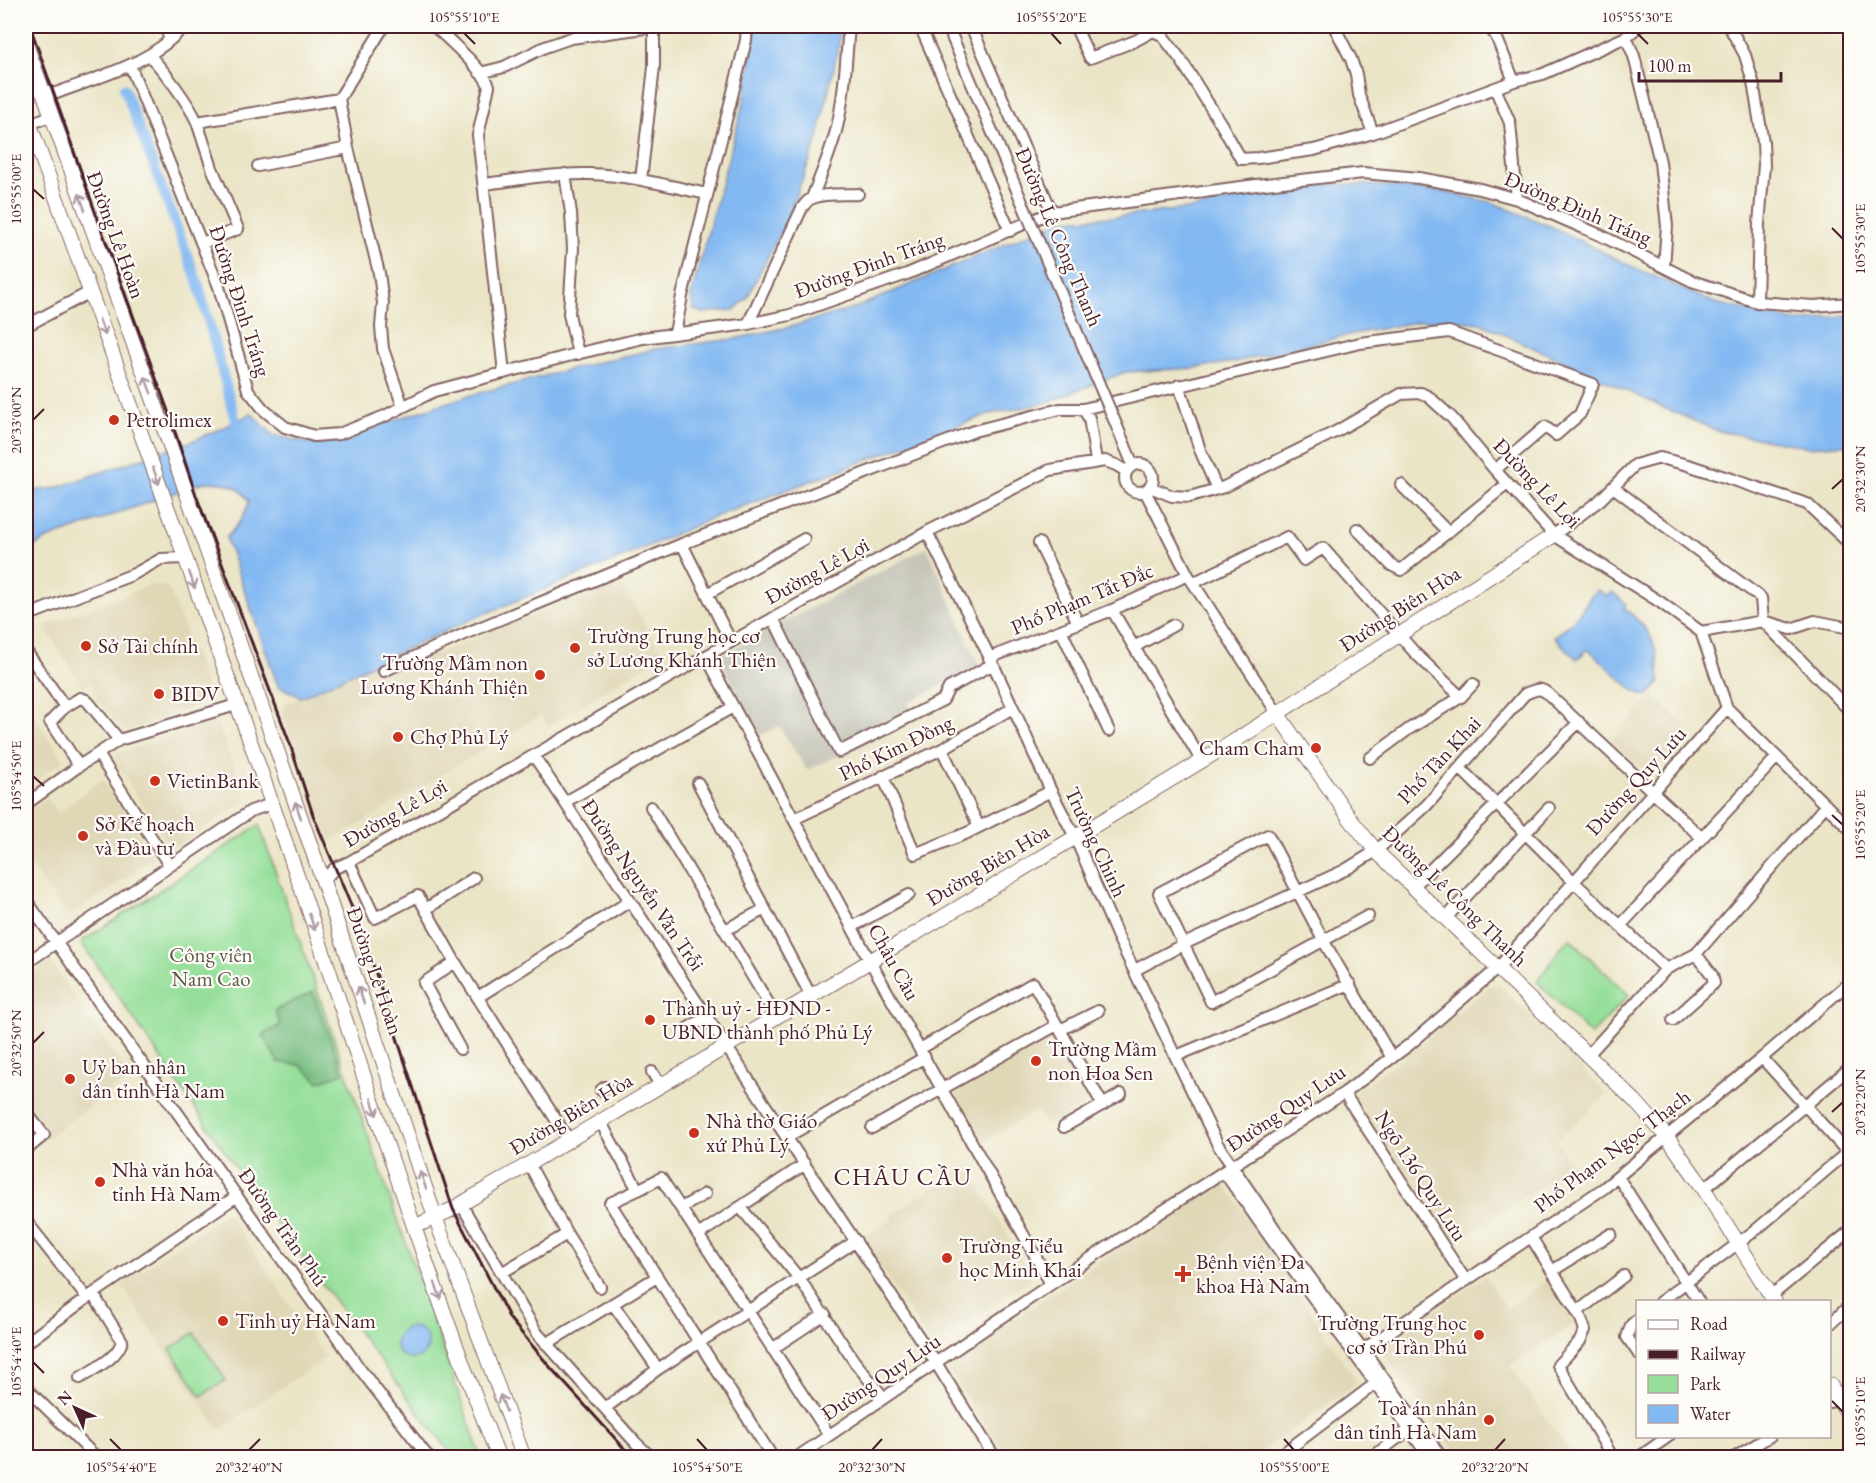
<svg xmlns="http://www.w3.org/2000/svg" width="1876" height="1483" font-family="'EB Garamond',serif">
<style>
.built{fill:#e0d7b7}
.industrial{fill:#c6c5b8}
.green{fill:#95df9a;stroke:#707f62;stroke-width:1.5}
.forest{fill:#78be82;stroke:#616e56;stroke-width:1.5}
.water{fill:#83b9f2;stroke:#666c8e;stroke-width:1.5}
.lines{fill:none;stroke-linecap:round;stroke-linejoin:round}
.canal{stroke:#83b9f2;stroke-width:10}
.minor-casing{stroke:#826462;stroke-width:14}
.major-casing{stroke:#826462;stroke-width:16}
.minor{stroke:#fff;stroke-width:10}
.major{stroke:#fff;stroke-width:14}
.rail{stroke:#4a1f2b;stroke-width:3}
.minor-bridge-casing{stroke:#826462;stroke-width:14;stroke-linecap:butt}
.minor-bridge{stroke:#fff;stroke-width:10}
.oneway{stroke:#ae9aa0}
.ticks{fill:none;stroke:#4a1f2b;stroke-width:2}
.poi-dot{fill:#c8321e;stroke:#fdfcf7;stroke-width:2}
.labels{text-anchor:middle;stroke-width:4.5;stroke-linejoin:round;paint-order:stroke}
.street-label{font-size:21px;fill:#4a1f2b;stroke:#fdfcf7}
.poi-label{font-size:21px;fill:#4a1f2b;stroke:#fdfcf7;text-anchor:start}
.park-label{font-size:21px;fill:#60594c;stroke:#fdfcf7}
.quarter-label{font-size:24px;letter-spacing:1.5px;fill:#4a1f2b;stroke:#fdfcf7}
.neatline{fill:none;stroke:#4a1f2b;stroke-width:2}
.ticks-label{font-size:15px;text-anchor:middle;fill:#4a1f2b}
</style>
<rect width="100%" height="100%" fill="#fdfcf7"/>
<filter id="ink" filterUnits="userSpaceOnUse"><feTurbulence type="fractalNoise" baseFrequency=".0167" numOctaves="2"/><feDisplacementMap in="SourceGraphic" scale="12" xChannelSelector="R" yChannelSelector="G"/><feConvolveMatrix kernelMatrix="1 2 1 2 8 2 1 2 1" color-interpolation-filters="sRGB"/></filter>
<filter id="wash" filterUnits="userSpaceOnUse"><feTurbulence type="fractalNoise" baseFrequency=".008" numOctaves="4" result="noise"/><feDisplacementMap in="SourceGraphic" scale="24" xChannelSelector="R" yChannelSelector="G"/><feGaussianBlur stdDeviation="1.35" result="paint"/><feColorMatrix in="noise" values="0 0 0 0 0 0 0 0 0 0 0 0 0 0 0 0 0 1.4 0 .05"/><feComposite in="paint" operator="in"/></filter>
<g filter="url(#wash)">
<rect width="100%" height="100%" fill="#ebe5c7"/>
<!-- built -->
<path class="built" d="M619,580L663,655L548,726L541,715L330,842L283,717V705L430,639L438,654L491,631Z
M154,584L167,587L171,593L211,700L125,732L97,699L91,683L82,686L44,626Z
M1653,695L1689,730L1649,775L1611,741Z
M26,704L64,760L26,788Z
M216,720L247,800L176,847L168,843L114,760L117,754Z
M102,779L155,858L68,917L26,861V813L47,798L58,813Z
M50,961L130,1078L36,1145L26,1130V978Z
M1499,985L1607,1095L1556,1140L1572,1166L1447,1247L1351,1094L1410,1053L1489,986Z
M1051,1030L1056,1033L1093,1099L1060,1118L1045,1124L1036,1110L983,1143L954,1090Z
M968,1167L1032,1278L932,1345L861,1238L892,1220L891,1214Z
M1217,1183H1224L1358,1383L1253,1457H1006L945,1365Z
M227,1212L326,1358L219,1430L121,1285Z
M1485,1276L1507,1308L1551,1277L1578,1321L1510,1366L1550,1424L1575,1457H1459L1380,1349Z"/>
<!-- industrial -->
<path class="industrial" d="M927,547L979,666L908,703L916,721L807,770L779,726L759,736L719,656Z"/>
<!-- green -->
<path class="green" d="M259,825L481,1457H454L420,1414L243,1178L81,942Z
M1570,939L1629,995L1591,1035L1537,982L1562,946Z
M194,1333L226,1380L201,1396L170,1349Z"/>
<!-- forest -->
<path class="forest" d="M313,992L343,1073L319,1082L300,1065L278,1062L263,1035L280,1025L275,1010Z"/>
<!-- water -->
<path class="water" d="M756,26H840L839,45L817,141L788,217L747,298L734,310L702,313L693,309L691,295L745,97Z
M1335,184L1388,186L1440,191L1491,202L1552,227L1635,268L1715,303L1799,322L1850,315V444L1809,447L1718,431L1662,407L1480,323L1449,320L1421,321L1353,334L1235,362L1195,368L1125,372L1042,404L989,414L712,518L628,555L472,619L301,697L278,686L226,538C237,526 245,517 249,501C238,483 225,482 204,482L47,539L26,551V492L56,488L192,441L236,422L251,413L273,435L312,444L327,442L464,397L579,367L655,349L734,339L793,326L855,308L1062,220L1114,217L1196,208L1272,192Z
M1597,590L1607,596L1612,592L1626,604L1624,609C1653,628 1658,649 1660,683L1648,695H1642L1633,690L1588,649L1577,659L1554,637C1561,631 1570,625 1576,617C1584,610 1589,595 1597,590Z
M396 1343a16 16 0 1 1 32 0a16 16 0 1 1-32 0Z"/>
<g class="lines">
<!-- canal -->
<path class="canal" d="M124,88L198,283L236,422L234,435"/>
</g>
</g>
<g filter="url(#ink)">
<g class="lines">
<defs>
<path id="minor" d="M165,26L170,40
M384,26L339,99L348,148L379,273L383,303L381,327L383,349L403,407
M434,26C448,39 483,69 489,86L478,135L504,373
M920,26L1010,231
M948,26L953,39
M971,26L1052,212
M1075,26L1090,58L1135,41L1153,31L1162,35L1181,60L1221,124L1241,159L1258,158L1314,150L1373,133L1514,81L1543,74L1626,37L1639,26
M1334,26L1351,59L1356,74L1359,95L1373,133
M1488,26L1496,36L1514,81
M1729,26L1745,55L1753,82L1763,142L1764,165L1759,224L1757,302
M1626,37L1634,56L1660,162L1667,226L1664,267
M150,56C165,72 188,102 197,122L339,99
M130,65L219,287L248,390L264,410L285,427L314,436L339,434L385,416L434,391L572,355L643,338L748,324L790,315L907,274L1052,212L1256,185L1363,173L1419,178L1480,189L1517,199L1600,235L1692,281L1757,302L1814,306L1850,303
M480,73L504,67L545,47L571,38L659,26
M1495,88L1510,123L1517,199
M26,94L41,88L54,94C100,76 152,64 184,26
M197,122L212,168L238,229L202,243
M26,125L51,116
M258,166L348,148
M565,174L571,213L573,249L569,314L578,354
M641,180L654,67V26
M484,184C518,180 554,173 589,174C629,175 669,186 707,194
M812,198C821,174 831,152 837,127C845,94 846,59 849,26
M748,324L802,208C805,204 808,199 813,198C824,193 845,195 858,194
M26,326L90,292
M675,333L682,296L746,40L747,26
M1179,385L1200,450L1217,489
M1083,409L1089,418L1096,461
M1118,429L1133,465
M1125 478a14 14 0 1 1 28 0a14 14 0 1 1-28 0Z
M1401,485L1448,532
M1150,487L1172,496L1190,497L1224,487L1337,431L1401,394L1421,393L1429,397L1452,418L1495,470L1554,535L1660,602L1701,632L1727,708L1850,829
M1613,487L1761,598L1763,621L1850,711
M1145,491L1188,575L1277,713
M1357,529L1391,565L1401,570L1507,484
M927,532L993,664L1051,791L1075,837L1117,935L1218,1145L1277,1232L1442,1458
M1554,535L1600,500L1635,465L1660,458L1688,465L1807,504L1850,544
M1039,543L1078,623
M682,544L731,642
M1193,583L1287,537L1304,560L1323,548L1415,653L1461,697
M707,594L804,539
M1112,610L1201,760
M26,616L134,574L161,559L184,558
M773,618L839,752L943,700L949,688L993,664
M1061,630L1109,731
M1701,632L1763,621L1791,629L1815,621L1850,628
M1134,647L1174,625
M26,651L65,707
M706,656L870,961L1051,1284
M989,658L1112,610L1188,575
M384,671L462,635L682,544L974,431L1060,409H1083L1360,343L1449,332L1593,384L1580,414L1556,435L1545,427L1495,470
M942,749L979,827
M98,754L169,865
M534,756L936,1363L995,1458
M1370,758L1409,729L1461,697L1473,684
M79,766L50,722L65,707L80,698L86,700L89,703L119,740
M1460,768L1573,881L1666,969
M883,776L915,854L967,833L1051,791
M698,783L811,996
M565,802L733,707
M26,804L79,766L119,740L236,705
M651,807L776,1016
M794,819L942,749L1013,708
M349,862L375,918L418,896L455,962L569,1140
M323,881L335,868L349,862L706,656L927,532L1050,470L1105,461L1116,465L1126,471
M1412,888L1579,722
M26,900L360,1369L429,1458
M426,909L474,878
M1368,916L1211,1002L1159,893L1268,835L1323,940L1392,1058
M1445,919L1549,808
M1620,926L1777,757
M852,927L909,895
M725,930L765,909
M455,962L424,983L460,1049
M26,963L251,811L271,804
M1135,970L1184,944L1345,870L1376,851L1426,806L1525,694C1534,690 1539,687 1547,693L1702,838
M478,997L630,901
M1673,1020L1714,983L1712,975L1696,954
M688,1028L707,1017
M1060,1030L1098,1011
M920,1049L1033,983L1103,1105
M1588,1055L1666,969L1696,954L1826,805
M1176,1056L1350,984
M1762,1058L1850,1155
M652,1072L660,1085
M601,1090L605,1087
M1344,1093L1466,1281
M26,1112L44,1135L26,1150
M600,1121L638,1190L610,1203L773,1458
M1064,1127L1121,1094
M872,1128L1057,1025
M787,1137L925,1057
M529,1164L567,1234L600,1287
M1224,1172L1293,1270L1430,1458
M1618,1177L1699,1302
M1704,1189L1850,1068
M638,1190L661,1178L829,1435
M461,1204L537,1333L635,1442L652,1458
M740,1207L799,1278L854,1361L884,1398
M681,1208L705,1194
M26,1221L87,1298
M698,1235L805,1164
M1531,1237L1580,1316L1585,1330L1580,1341L1558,1365L1613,1458
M1552,1271L1611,1234
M503,1272L567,1234
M1771,1296L1850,1231
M1660,1302L1757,1229L1850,1150
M613,1304L658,1369
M1577,1312L1624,1276
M1638,1319L1631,1325L1627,1337L1638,1353
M1830,1324L1850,1305
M26,1343L87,1298L237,1196
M546,1344L657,1277
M772,1349L825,1314
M1355,1355L1604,1188L1762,1058L1850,982
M80,1378C95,1368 117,1359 122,1341L93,1294
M26,1388L97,1458
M1830,1402L1850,1386
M605,1408L658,1369L856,1241
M796,1458L1051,1284L1344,1093L1409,1045L1498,968L1727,708
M1277,1458L1380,1380
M1371,1458L1414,1426
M1638,1458L1669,1436
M1734,1458L1770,1436"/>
<path id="major" d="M26,44L168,440L323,881L435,1217L524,1458
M26,114C120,374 214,635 304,896C368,1084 425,1274 499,1458
M1277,713L1351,820L1376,851L1635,1101L1667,1137L1704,1189L1775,1302
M414,1227L453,1209L870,961L1233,742L1554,535
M1830,1385L1850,1417"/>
</defs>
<!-- minor casing -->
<use href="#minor" class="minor-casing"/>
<!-- major casing -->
<use href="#major" class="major-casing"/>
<!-- minor -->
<use href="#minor" class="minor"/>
<!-- major -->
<use href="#major" class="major"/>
<!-- rail -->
<path class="rail" d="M30,26L97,217L168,411L196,495L289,741L313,815L363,934L453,1209L510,1319L550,1367L633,1458"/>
<defs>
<path id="minor-bridge" d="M953,39L1118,429"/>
</defs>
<!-- minor-bridge casing -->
<use href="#minor-bridge" class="minor-bridge-casing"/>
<!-- minor-bridge -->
<use href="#minor-bridge" class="minor-bridge"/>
</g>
<!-- one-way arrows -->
<defs><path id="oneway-shaft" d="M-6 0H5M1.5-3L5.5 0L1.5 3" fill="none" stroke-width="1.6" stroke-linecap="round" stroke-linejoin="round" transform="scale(1.5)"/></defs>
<g class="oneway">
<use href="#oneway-shaft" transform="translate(82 202) rotate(-110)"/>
<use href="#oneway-shaft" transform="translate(102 327) rotate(70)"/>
<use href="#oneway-shaft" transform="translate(148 385) rotate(-110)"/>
<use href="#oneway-shaft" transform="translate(156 476) rotate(71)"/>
<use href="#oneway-shaft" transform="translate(192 580) rotate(71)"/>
<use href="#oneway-shaft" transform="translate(298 810) rotate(-109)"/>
<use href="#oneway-shaft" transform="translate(312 922) rotate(71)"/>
<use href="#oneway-shaft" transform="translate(361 995) rotate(-109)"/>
<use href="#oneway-shaft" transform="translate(374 1107) rotate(72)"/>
<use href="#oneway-shaft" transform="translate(423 1180) rotate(-109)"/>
<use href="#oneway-shaft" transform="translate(438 1291) rotate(70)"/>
<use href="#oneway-shaft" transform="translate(503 1403) rotate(-110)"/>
</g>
</g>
<!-- ticks -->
<path class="ticks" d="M464,33L475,44M1051,33L1061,44M1637,33L1648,44M33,189L44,199M1832,228L1843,239M33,420L44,409M1832,489L1843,479M33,776L44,786M1832,815L1843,825M33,1043L44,1032M1832,1112L1843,1102M33,1362L44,1373M1832,1401L1843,1412M110,1439L121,1450M697,1439L707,1450M1284,1439L1294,1450M249,1450L260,1439M872,1450L882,1439M1495,1450L1505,1439"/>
<!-- markers -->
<g class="poi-dot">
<circle cx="114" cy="420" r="6"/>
<circle cx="86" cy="646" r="6"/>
<circle cx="575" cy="648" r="6"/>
<circle cx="540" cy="675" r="6"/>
<circle cx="159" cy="694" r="6"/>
<circle cx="398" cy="737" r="6"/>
<circle cx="1316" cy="748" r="6"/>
<circle cx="155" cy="781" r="6"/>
<circle cx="83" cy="836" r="6"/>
<circle cx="650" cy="1020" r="6"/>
<circle cx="1036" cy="1061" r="6"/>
<circle cx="70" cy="1079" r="6"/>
<circle cx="694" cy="1133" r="6"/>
<circle cx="100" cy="1182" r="6"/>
<circle cx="947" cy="1258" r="6"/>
<path d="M1180 1265h6v6h6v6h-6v6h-6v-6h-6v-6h6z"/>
<circle cx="223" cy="1321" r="6"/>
<circle cx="1479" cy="1335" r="6"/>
<circle cx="1489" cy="1420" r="6"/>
</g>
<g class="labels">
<!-- street labels -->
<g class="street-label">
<text transform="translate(1578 208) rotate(23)" y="7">Đường Đinh Tráng</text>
<text transform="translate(116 235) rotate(70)" y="7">Đường Lê Hoàn</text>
<text transform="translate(1059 237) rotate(67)" y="7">Đường Lê Công Thanh</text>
<text transform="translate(869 265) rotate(-20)" y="7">Đường Đinh Tráng</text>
<text transform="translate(240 301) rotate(72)" y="7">Đường Đinh Tráng</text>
<text transform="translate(1537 483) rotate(46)" y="7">Đường Lê Lợi</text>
<text transform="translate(817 571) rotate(-29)" y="7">Đường Lê Lợi</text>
<text transform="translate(1082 599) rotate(-23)" y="7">Phố Phạm Tất Đắc</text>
<text transform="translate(1400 609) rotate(-33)" y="7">Đường Biên Hòa</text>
<text transform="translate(896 748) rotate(-26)" y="7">Phố Kim Đồng</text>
<text transform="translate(1439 760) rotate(-47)" y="7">Phố Tân Khai</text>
<text transform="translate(1636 781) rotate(-48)" y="7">Đường Quy Lưu</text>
<text transform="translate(395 813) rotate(-30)" y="7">Đường Lê Lợi</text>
<text transform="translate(1096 842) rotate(65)" y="7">Trường Chinh</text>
<text transform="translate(988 865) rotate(-31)" y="7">Đường Biên Hòa</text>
<text transform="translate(643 885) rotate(56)" y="7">Đường Nguyễn Văn Trỗi</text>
<text transform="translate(1455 896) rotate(44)" y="7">Đường Lê Công Thanh</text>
<text transform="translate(894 962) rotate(61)" y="7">Châu Cầu</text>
<text transform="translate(375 971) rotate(71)" y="7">Đường Lê Hoàn</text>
<text transform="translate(1286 1108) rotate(-34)" y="7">Đường Quy Lưu</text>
<text transform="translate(571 1114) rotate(-31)" y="7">Đường Biên Hòa</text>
<text transform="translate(1612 1151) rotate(-37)" y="7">Phố Phạm Ngọc Thạch</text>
<text transform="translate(1421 1176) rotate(57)" y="7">Ngõ 136 Quy Lưu</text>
<text transform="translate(283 1227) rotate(55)" y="7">Đường Trần Phú</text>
<text transform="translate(881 1377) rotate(-34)" y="7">Đường Quy Lưu</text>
</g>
<!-- poi labels -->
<g class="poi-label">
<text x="126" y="427">Petrolimex</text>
<text x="587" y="643">Trường Trung học cơ<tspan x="587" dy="24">sở Lương Khánh Thiện</tspan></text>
<text x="98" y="653">Sở Tài chính</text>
<text x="528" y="670" text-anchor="end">Trường Mầm non<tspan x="528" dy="24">Lương Khánh Thiện</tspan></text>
<text x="171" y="701">BIDV</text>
<text x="410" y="744">Chợ Phủ Lý</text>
<text x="1304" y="755" text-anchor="end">Cham Cham</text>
<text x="167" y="788">VietinBank</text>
<text x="95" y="831">Sở Kế hoạch<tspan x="95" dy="24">và Đầu tư</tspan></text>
<text x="662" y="1015">Thành uỷ - HĐND -<tspan x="662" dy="24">UBND thành phố Phủ Lý</tspan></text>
<text x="1048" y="1056">Trường Mầm<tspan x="1048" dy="24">non Hoa Sen</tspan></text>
<text x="82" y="1074">Uỷ ban nhân<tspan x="82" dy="24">dân tỉnh Hà Nam</tspan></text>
<text x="706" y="1128">Nhà thờ Giáo<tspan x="706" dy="24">xứ Phủ Lý</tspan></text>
<text x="112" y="1177">Nhà văn hóa<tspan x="112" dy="24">tỉnh Hà Nam</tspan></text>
<text x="959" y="1253">Trường Tiểu<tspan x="959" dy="24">học Minh Khai</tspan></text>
<text x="1196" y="1269">Bệnh viện Đa<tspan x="1196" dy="24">khoa Hà Nam</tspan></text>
<text x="235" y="1328">Tỉnh uỷ Hà Nam</text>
<text x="1467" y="1330" text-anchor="end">Trường Trung học<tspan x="1467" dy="24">cơ sở Trần Phú</tspan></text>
<text x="1477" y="1415" text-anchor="end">Toà án nhân<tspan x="1477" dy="24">dân tỉnh Hà Nam</tspan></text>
</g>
<!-- park labels -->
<g class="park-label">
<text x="211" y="962">Công viên<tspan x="211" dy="24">Nam Cao</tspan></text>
</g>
<!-- quarter labels -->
<g class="quarter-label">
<text x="903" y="1185">CHÂU CẦU</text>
</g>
</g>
<!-- margin -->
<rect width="1876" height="1483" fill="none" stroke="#fdfcf7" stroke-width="66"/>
<!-- legend -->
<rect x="1636" y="1300" width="195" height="138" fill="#fdfcf7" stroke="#b5a4a5" stroke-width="1.5"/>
<rect x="1648" y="1320" width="30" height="9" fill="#ffffff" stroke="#b5a4a5" stroke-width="1.5"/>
<text x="1690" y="1330" font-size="18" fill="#4a1f2b">Road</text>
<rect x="1648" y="1350" width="30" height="9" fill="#4a1f2b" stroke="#b5a4a5" stroke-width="1.5"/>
<text x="1690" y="1360" font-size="18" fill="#4a1f2b">Railway</text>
<rect x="1648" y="1375" width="30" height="18" fill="#95df9a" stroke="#b5a4a5" stroke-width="1.5"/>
<text x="1690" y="1390" font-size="18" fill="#4a1f2b">Park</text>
<rect x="1648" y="1405" width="30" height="18" fill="#83b9f2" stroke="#b5a4a5" stroke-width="1.5"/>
<text x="1690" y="1420" font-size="18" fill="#4a1f2b">Water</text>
<!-- north arrow -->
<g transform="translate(75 1408) rotate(315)" stroke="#fdfcf7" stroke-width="4.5" paint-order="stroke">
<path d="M0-4.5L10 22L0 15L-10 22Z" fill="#4a1f2b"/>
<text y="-9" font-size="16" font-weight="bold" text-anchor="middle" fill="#4a1f2b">N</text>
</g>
<!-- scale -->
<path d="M1639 72v9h142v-9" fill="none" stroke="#4a1f2b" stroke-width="3"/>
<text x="1648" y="72" font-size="18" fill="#4a1f2b" stroke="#fdfcf7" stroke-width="4.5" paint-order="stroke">100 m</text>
<rect x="33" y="33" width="1810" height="1417" class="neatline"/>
<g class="ticks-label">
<text x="464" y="22">105°55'10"E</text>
<text x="1051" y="22">105°55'20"E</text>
<text x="1637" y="22">105°55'30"E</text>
<text transform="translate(16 189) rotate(-90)" y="5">105°55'00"E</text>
<text transform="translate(1860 239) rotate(-90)" y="5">105°55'30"E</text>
<text transform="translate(16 420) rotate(-90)" y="5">20°33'00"N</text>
<text transform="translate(1860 479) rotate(-90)" y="5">20°32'30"N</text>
<text transform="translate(16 776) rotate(-90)" y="5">105°54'50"E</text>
<text transform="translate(1860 825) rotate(-90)" y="5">105°55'20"E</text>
<text transform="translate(16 1043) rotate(-90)" y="5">20°32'50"N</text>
<text transform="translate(1860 1102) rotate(-90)" y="5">20°32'20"N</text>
<text transform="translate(16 1362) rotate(-90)" y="5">105°54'40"E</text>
<text transform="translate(1860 1412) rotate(-90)" y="5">105°55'10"E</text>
<text x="121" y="1472">105°54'40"E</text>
<text x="249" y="1472">20°32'40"N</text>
<text x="707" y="1472">105°54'50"E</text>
<text x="872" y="1472">20°32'30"N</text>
<text x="1294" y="1472">105°55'00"E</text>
<text x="1495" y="1472">20°32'20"N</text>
</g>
</svg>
